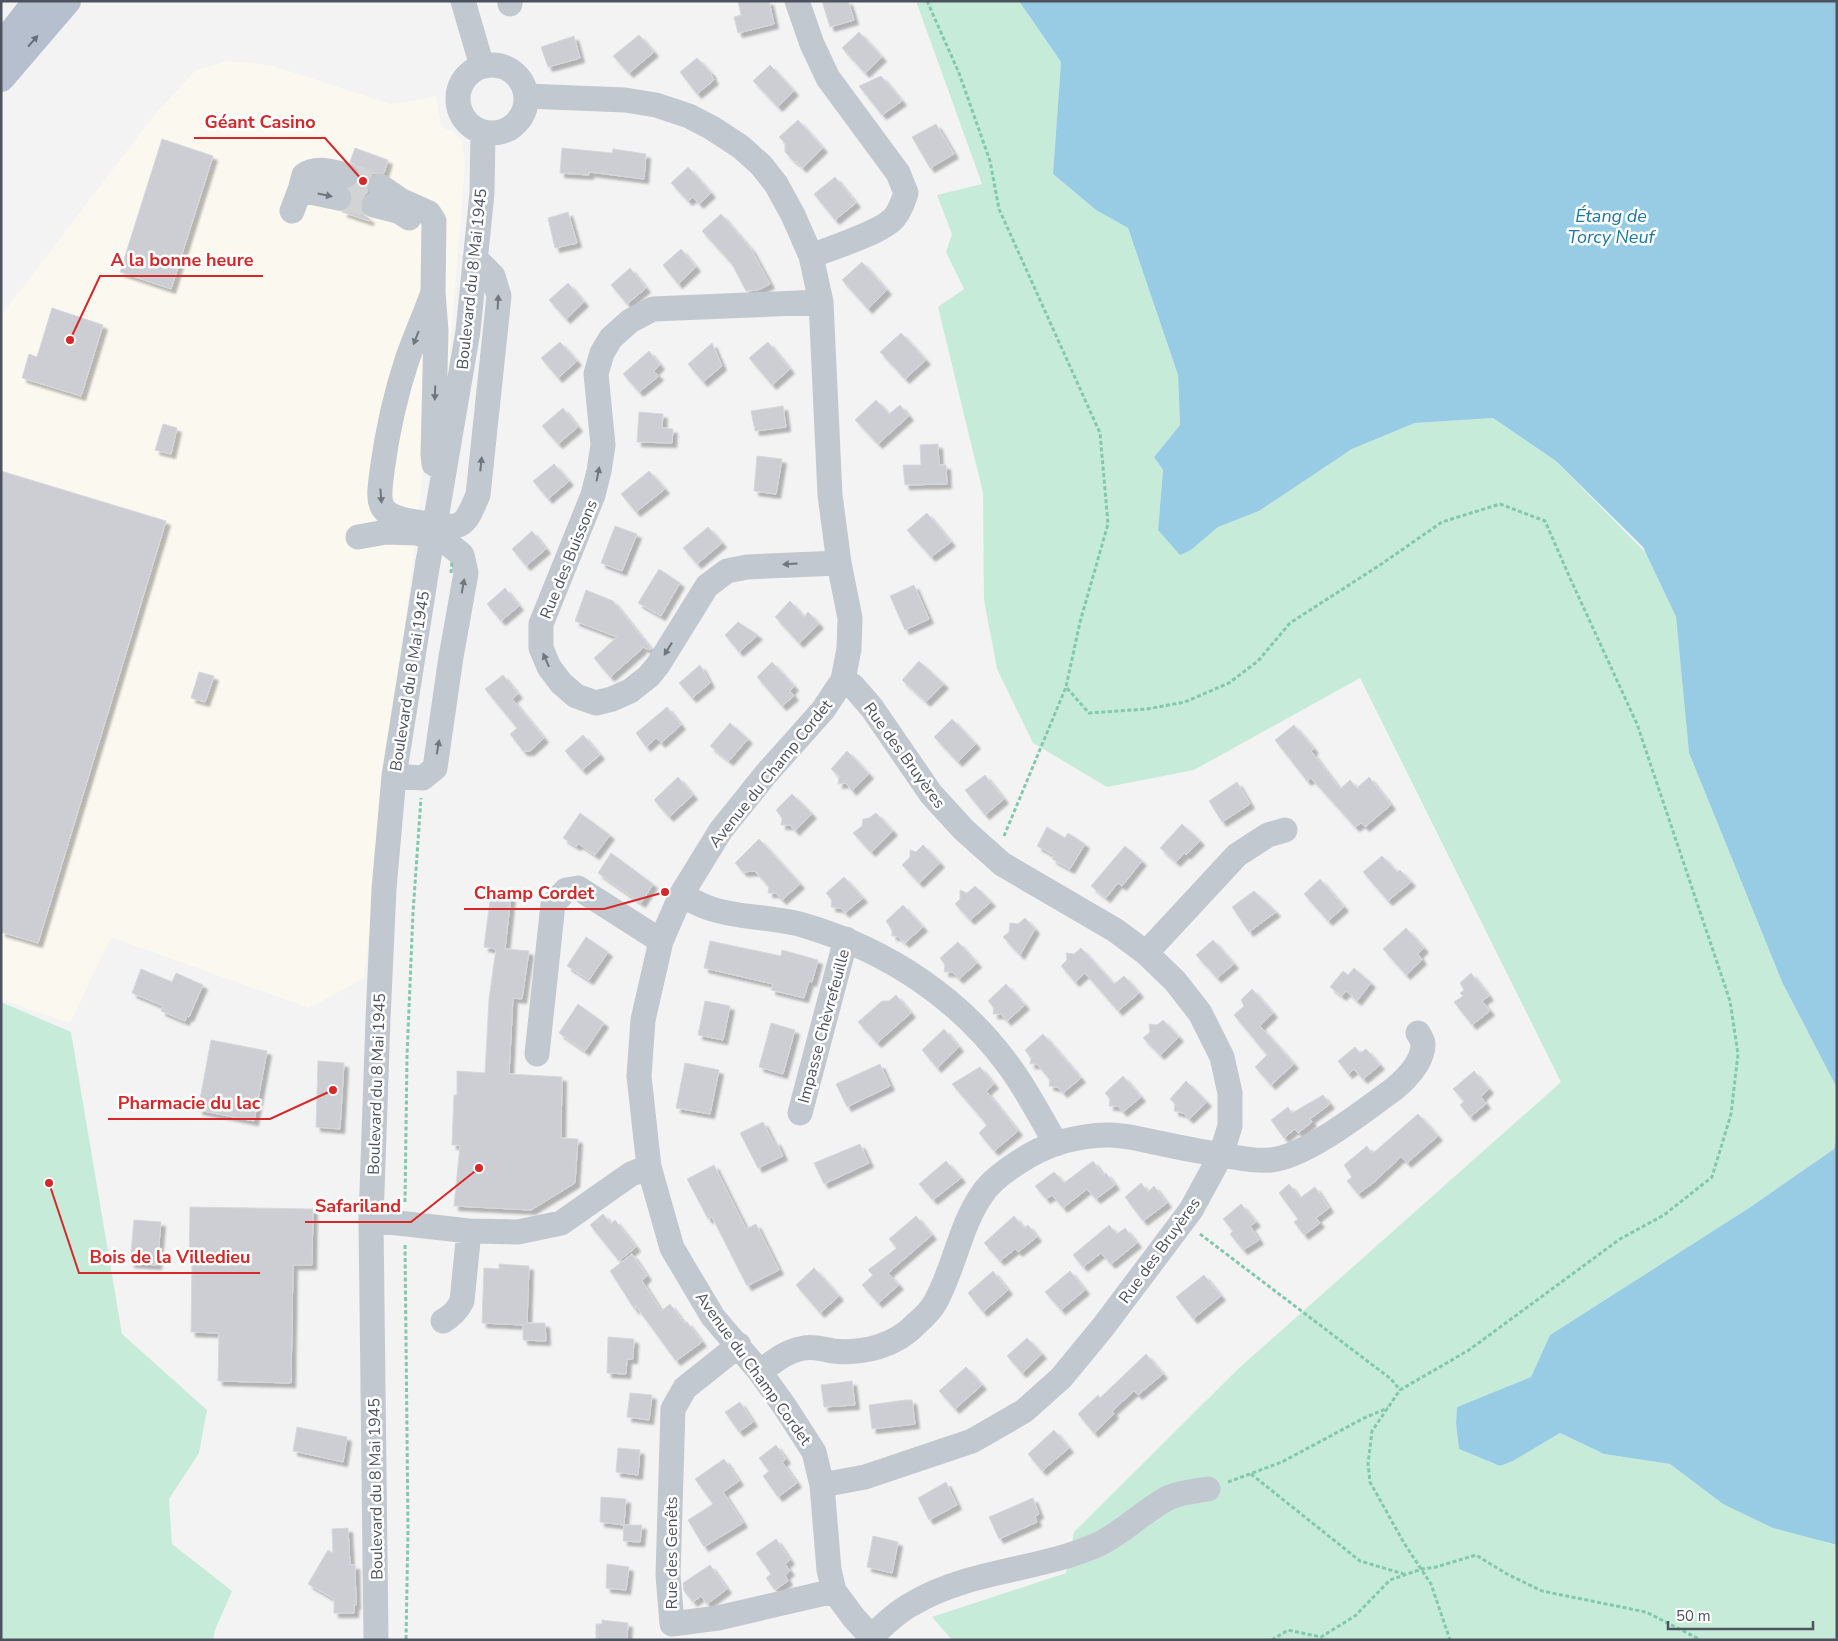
<svg xmlns="http://www.w3.org/2000/svg" width="1838" height="1641" font-family="'Nunito Sans',sans-serif">
<style>
.commercial{fill:#fbf9ef}
.green{fill:#c6ecd9}
.water{fill:#98cce5}
.building{fill:#cdced4;stroke:#d7d8dd;filter:url(#shadow)}
.lines{fill:none;stroke-linecap:round;stroke-linejoin:round}
.minor-tunnel{stroke:#d2d3d5;stroke-width:25;stroke-dasharray:25 12;stroke-linecap:butt}
.path{stroke:#81c8ad;stroke-width:3;stroke-dasharray:4 2.5;stroke-linecap:butt}
.minor{stroke:#c2c8cf;stroke-width:25}
.major{stroke:#b5bfce;stroke-width:28}
.path-bridge{stroke:#81c8ad;stroke-width:3;stroke-dasharray:4 2.5;stroke-linecap:butt}
.minor-bridge{stroke:#c2c8cf;stroke-width:25}
.oneway{fill:#666e7a}
.oneway2{fill:#6f7680}
.labels{text-anchor:middle;stroke-width:5;stroke-linejoin:round;paint-order:stroke}
.street-label{font-size:16px;fill:#4c535e;stroke:#fff}
.water-label{font-size:18px;font-style:italic;fill:#1a76a2;stroke:#fff}
.leader{fill:none;stroke:#d62828;stroke-width:2}
.callout-dot{fill:#d62828;stroke:#fff;stroke-width:2}
.callout-label{font-size:18px;text-anchor:middle;font-weight:bold;fill:#d62828;stroke:#fff;stroke-width:5;stroke-linejoin:round;paint-order:stroke}
</style>
<defs>
<filter id="shadow"><feDropShadow dx="4.5" dy="4.5" stdDeviation="1" flood-color="#0004"/></filter>
</defs>
<rect width="100%" height="100%" fill="#f4f3f3"/>
<!-- commercial -->
<path class="commercial" d="M228,61L270,65L390,104L419,100L436,96L441,127L452,131L462,141L465,164L449,362L428,429L364,978L309,1008L111,937L70,1023L1,999V316L156,113L196,70Z"/>
<!-- green -->
<path class="green" d="M916,1H1019L1061,62L1053,174L1096,210L1128,228L1178,375L1180,425L1154,457L1163,470L1158,530L1191,550L1218,527L1259,511L1352,449L1415,423L1493,418L1556,461L1646,553L1676,617L1689,753L1783,984L1837,1088V1137L1834,1149L1749,1208L1550,1335L1531,1377L1457,1407L1456,1423L1459,1449L1500,1466L1513,1461L1560,1433L1604,1454L1670,1464L1723,1504L1830,1544L1837,1545V1640H952L932,1617L1066,1573L1074,1532L1238,1369L1561,1082L1360,678L1194,770L1107,787L1033,743L997,669L984,600L983,493L938,307L964,289L946,252L952,234L937,195L982,184Z
M1,1002L71,1032L122,1334L207,1410L199,1453L169,1499L172,1544L232,1591L215,1630L213,1640H1Z"/>
<!-- water -->
<path class="water" d="M1019,1H1837V1088L1783,984L1689,753L1676,617L1643,547L1556,461L1493,418L1415,423L1352,449L1259,511L1218,527L1191,550L1180,555L1158,530L1163,470L1154,457L1180,425L1178,375L1128,228L1096,210L1053,174L1061,62Z
M1837,1137V1545L1773,1528L1723,1504L1670,1464L1604,1454L1560,1433L1513,1461L1500,1466L1459,1449L1456,1423L1457,1407L1531,1377L1550,1335L1749,1208L1834,1149Z"/>
<!-- building -->
<path class="building" d="M738,1H769L774,24L738,33L734,17L741,15Z
M822,1H848L854,20L830,27Z
M859,32L882,57L865,73L842,48Z
M639,35L654,52L629,73L613,56Z
M574,36L580,58L548,67L541,47Z
M697,58L712,74L711,75L714,80L697,94L680,72Z
M770,65L794,91L778,107L753,81Z
M881,76L902,101L882,115L859,86Z
M798,120L823,148L802,168L796,161L795,162L785,152V143L779,137Z
M936,124L954,154L930,168L912,137Z
M162,139L213,156L171,289L120,272Z
M355,148L388,160L384,173H374L368,178L366,185L367,193L363,195L360,201V209L364,215L370,219L369,221L342,212L350,207L353,200V194L350,189L356,185L360,178V170L356,165L350,162Z
M562,148L612,153L613,149L646,154L644,179L589,172V175L560,173Z
M688,167L711,193L699,204L693,197L688,201L671,183Z
M835,177L856,203L835,220L814,194Z
M568,212L577,243L555,248L548,218Z
M721,214L751,249L770,284L758,290L746,291L732,264L702,231Z
M681,249L696,267L678,284L663,265Z
M862,262L887,290L868,309L842,280Z
M630,268L646,288L627,304L611,285Z
M568,283L584,302L566,319L549,300Z
M52,308L103,325L81,396L22,378L29,354L37,357Z
M901,333L926,360L905,379L880,352Z
M560,342L577,361L558,378L541,358Z
M768,342L790,369L772,385L749,358Z
M712,343L722,366L703,382L688,364Z
M649,351L660,365L654,371L659,376L639,392L623,374Z
M876,400L889,414L900,405L909,416L878,444L855,420Z
M783,406L786,427L755,431L751,411Z
M563,408L578,427L558,444L542,426Z
M639,412L663,414L662,428L673,429L672,443L637,442Z
M163,424L177,428L171,454L155,450Z
M938,444L939,465H946L947,484L905,485L903,465H921L920,445Z
M757,456L782,459L776,494L754,491Z
M554,464L569,481L548,499L533,481Z
M1,471L166,521L38,943L1,932Z
M649,471L665,489L636,512L621,494Z
M927,513L951,542L931,557L907,530Z
M615,526L637,534L622,571L601,563Z
M708,527L722,543L697,564L683,548Z
M532,531L546,549L526,566L512,549Z
M659,569L680,583L661,616L638,603Z
M914,585L929,619L905,630L890,596Z
M505,588L519,606L501,621L487,604Z
M586,590L613,601L651,649L650,650L640,646L642,649L610,677L594,658L617,637L575,621Z
M790,601L804,617L808,612L819,624L799,643L775,617Z
M738,622L758,635L739,652L725,635Z
M919,661L944,684L926,702L902,680Z
M772,662L794,686L790,691L794,696L782,706L757,677Z
M700,665L710,683L692,698L679,683Z
M199,672L214,676L205,702L191,698Z
M503,675L518,694L512,699L544,738L530,751H523L510,734L517,728L485,689Z
M667,707L681,725L661,743L656,738L646,747L636,733Z
M952,719L976,744L958,762L934,737Z
M730,723L748,739L729,761L710,746Z
M1294,725L1314,749L1311,751L1340,789L1350,780L1357,788L1369,777L1391,805L1365,827L1361,823L1355,827L1311,778L1307,781L1275,740Z
M583,735L600,755L582,770L565,751Z
M847,751L869,774L852,791L846,783L838,784L839,776L831,769Z
M985,775L1004,799L985,815L965,790Z
M678,777L693,795L669,817L654,800Z
M1237,782L1250,804L1222,822L1209,801Z
M792,794L812,814L795,831L790,825H781L782,818L776,810Z
M580,813L610,835L595,855L579,844L576,846L563,838Z
M876,813L893,831L871,852L853,833L862,826L863,819L869,818Z
M1182,824L1200,841L1186,855L1185,853L1176,862L1160,848Z
M1047,827L1065,838L1068,833L1085,844L1070,869L1052,859L1054,855L1037,846Z
M759,839L800,884L782,900L775,893H768L769,887L755,871L743,872L735,863Z
M923,845L940,863L919,883L902,865L910,857V850L916,852Z
M1125,846L1142,861L1122,886L1118,883L1106,898L1091,886Z
M611,853L653,884L641,903L598,873Z
M1382,856L1397,872L1400,870L1411,882L1388,901L1363,872Z
M844,877L863,898L845,913L840,908L831,907L832,900L826,893Z
M1320,879L1344,907L1328,921L1304,894Z
M975,886L991,902L970,920L955,904L960,899V890L967,893Z
M1254,891L1276,912L1249,932L1232,907Z
M491,892L511,895L505,949L529,951L522,999L513,998L509,1074L562,1077L561,1138L578,1139L575,1183L531,1210L454,1206L460,1145H452L454,1095H457V1071L485,1073L489,999L496,949L484,947Z
M903,905L923,927L905,943L897,936H892V930L886,921Z
M1025,918L1035,929L1020,955L1003,937L1009,932L1010,923L1018,924Z
M1406,928L1424,948L1418,954L1422,960L1406,975L1383,949Z
M586,937L608,952L589,980L567,966Z
M1213,940L1234,964L1217,978L1196,955Z
M710,941L781,956L782,950L818,960L812,982L809,981L804,998L771,990L773,984L704,968Z
M958,942L977,963L959,979L952,972H944L945,965L940,958Z
M1081,948L1114,984L1124,976L1139,993L1118,1011L1085,973L1075,982L1061,966L1067,960L1066,953L1074,954Z
M1354,968L1371,983L1357,1001L1346,991L1342,996L1330,987L1343,971L1348,975Z
M141,969L172,982L176,973L203,985L189,1017L187,1016L185,1021L161,1011L163,1006L132,993Z
M1471,973L1489,996L1482,1001L1490,1011L1472,1025L1454,1002L1463,996L1460,993L1464,990L1460,983Z
M1006,984L1025,1005L1007,1021L1000,1014H993L994,1008L988,1001Z
M1252,989L1273,1013L1260,1026L1294,1064L1271,1085L1255,1067L1267,1055L1234,1015L1244,1006L1241,1000Z
M896,995L911,1013L877,1043L858,1022L882,1001H889Z
M705,1001L730,1006L723,1040L698,1035Z
M578,1004L604,1023L585,1051L559,1033Z
M1163,1020L1179,1037L1160,1055L1143,1038L1150,1032L1149,1024L1157,1025Z
M771,1023L795,1030L783,1074L759,1067Z
M944,1029L959,1047L937,1068L922,1050Z
M1043,1034L1081,1078L1063,1093L1057,1087L1049,1086L1050,1080L1037,1064H1030L1031,1058L1025,1050Z
M211,1040L267,1051L254,1121L198,1110Z
M1355,1047L1360,1053L1366,1049L1380,1065L1363,1079L1354,1069L1348,1074L1338,1061Z
M318,1061L344,1063L340,1129L316,1127Z
M685,1063L719,1070L710,1114L676,1108Z
M880,1064L890,1086L847,1107L836,1084Z
M980,1067L994,1084L986,1091L1018,1131L994,1151L979,1133L987,1125L952,1084Z
M1474,1071L1489,1089L1481,1097L1486,1104L1470,1117L1460,1105L1464,1101L1453,1089Z
M1123,1076L1141,1097L1123,1112L1117,1106H1109L1110,1099L1105,1093Z
M1186,1081L1207,1102L1189,1119L1183,1113L1174,1111L1175,1104L1170,1099Z
M1323,1095L1330,1104L1310,1119L1312,1122L1298,1133L1295,1129L1284,1138L1271,1120L1288,1107L1292,1113Z
M1418,1114L1438,1136L1407,1163L1401,1157L1373,1183L1358,1194L1347,1181L1352,1177L1344,1165L1367,1146L1372,1154Z
M763,1122L773,1142L776,1141L783,1156L758,1168L740,1133Z
M860,1144L869,1163L824,1184L814,1163Z
M946,1161L961,1178L933,1200L919,1184Z
M1093,1161L1103,1175L1106,1173L1115,1185L1096,1199L1087,1189L1063,1208L1052,1195L1046,1199L1035,1186L1054,1172L1064,1183Z
M714,1165L746,1229L756,1224L779,1270L747,1286L712,1217L708,1219L687,1179Z
M1141,1183L1148,1192L1154,1186L1167,1203L1143,1221L1125,1197Z
M1289,1184L1300,1198L1315,1187L1329,1208L1316,1218L1320,1223L1304,1235L1294,1222L1298,1219L1279,1193Z
M1241,1204L1256,1222L1250,1226L1259,1240L1243,1250L1230,1234L1233,1231L1223,1219Z
M190,1207L313,1209L312,1265H293L291,1383L218,1381L219,1333L191,1332L192,1263H189Z
M603,1214L611,1224L615,1220L636,1247L619,1261L590,1225Z
M916,1216L932,1235L888,1273L899,1285L878,1303L862,1285L873,1275L868,1270L897,1248L889,1239Z
M1014,1216L1024,1228L1028,1225L1037,1237L1018,1252L1015,1249L1000,1261L984,1243Z
M134,1220L161,1222L157,1265L130,1263Z
M1109,1225L1117,1234L1125,1228L1137,1243L1111,1264L1101,1253L1083,1267L1073,1255Z
M632,1254L647,1276L642,1281L661,1311L670,1304L684,1323L687,1322L702,1342L676,1361L635,1305V1310L610,1271Z
M499,1264L529,1266L527,1323H545L546,1341L523,1340V1325L482,1323L484,1268L499,1269Z
M814,1268L839,1296L820,1313L796,1285Z
M993,1271L1008,1290L983,1312L968,1293Z
M1070,1271L1085,1290L1061,1310L1045,1292Z
M1204,1275L1221,1296L1193,1319L1176,1297Z
M608,1337L634,1339L633,1359H627L626,1374L607,1373Z
M1027,1338L1042,1354L1022,1373L1007,1356Z
M1146,1354L1163,1374L1138,1395L1134,1391L1112,1411L1114,1414L1094,1433L1078,1414L1098,1395L1100,1398Z
M966,1367L982,1385L955,1409L939,1391Z
M852,1381L855,1405L824,1407L821,1385Z
M630,1393L652,1395L649,1420L627,1417Z
M906,1400H912L915,1424L872,1429L869,1405Z
M740,1402L753,1422L739,1432L725,1412Z
M297,1427L347,1437L343,1462L293,1451Z
M1054,1430L1069,1448L1042,1471L1028,1454Z
M776,1445L786,1459L782,1462L797,1483L778,1497L763,1476L769,1471L759,1458Z
M618,1448L640,1450L638,1475L616,1472Z
M724,1459L739,1481L723,1492L743,1523L704,1547L688,1520L713,1504L695,1479Z
M946,1482L957,1505L929,1520L918,1498Z
M601,1497L626,1499L624,1525L600,1522Z
M1033,1498L1039,1514L1035,1516L1037,1522L999,1539L989,1517Z
M624,1525H642L640,1542L623,1541Z
M348,1528L350,1565H355L356,1605H354V1613H334V1599L308,1584L328,1550L333,1553L332,1529Z
M873,1536L898,1542L892,1573L867,1567Z
M776,1539L790,1560L785,1564L790,1571L785,1575L788,1581L775,1590L766,1578L771,1574L756,1553Z
M607,1564L629,1567L626,1590L606,1588Z
M710,1565L727,1589L707,1604L701,1596L693,1602L684,1591L683,1583Z
M602,1620L628,1623L627,1640H596V1624H602Z"/>
<g class="lines">
<!-- minor-tunnel -->
<path class="minor-tunnel" d="M346,175L380,186
M339,198L374,205"/>
<!-- path -->
<path class="path" d="M927,1L959,73L990,161L999,209L1100,433L1108,524L1080,622L1066,687L1089,713L1147,709L1185,702L1229,683L1258,661L1290,623L1380,565L1442,522L1500,504L1545,521L1570,578L1637,724L1730,1001L1738,1054L1731,1114L1712,1177L1664,1215L1620,1239L1469,1350L1400,1390L1372,1431L1368,1464L1370,1482L1404,1543L1431,1584L1450,1640
M1004,836L1066,687
M405,1202L407,1056L413,913L421,798
M1200,1234L1391,1379L1400,1390
M405,1245L408,1529L406,1640
M1251,1474L1360,1561L1404,1574
M1228,1482L1282,1462L1364,1418L1388,1408
M1272,1640L1288,1630L1321,1637L1355,1616L1390,1580L1422,1569L1436,1567L1476,1555L1507,1574L1542,1591L1646,1612L1701,1640"/>
<!-- minor -->
<path class="minor" d="M463,1L482,66
M510,1V4
M797,1L812,44L828,78L898,173L906,193C903,202 900,211 894,218C881,233 831,248 811,256
M458 99a34 34 0 1 1 68 0a34 34 0 1 1-68 0Z
M526,96L625,100L656,105L689,116L712,128L741,147L761,165L776,184L793,215L811,256L821,302L830,495L839,563L850,618L849,649L843,680L823,710L766,774L721,830L681,895L661,941L643,1020L639,1076L649,1167L672,1248L713,1317L760,1372L785,1407L814,1452L822,1485L829,1570L834,1591L854,1618L874,1640
M380,186L402,201L429,213L434,221L433,292L436,331L433,455L434,464
M300,190L304,175C317,166 332,172 346,175
M374,205L398,211L409,218
M292,211L300,190L339,198
M433,292C425,315 415,337 407,360C395,396 387,434 382,471C381,483 377,498 383,508C392,522 421,522 436,525C466,531 467,519 478,495L499,296L493,276L475,258
M821,302L653,309L630,321L611,338L602,353L596,374L603,445L599,471L593,495L541,624V648L549,667L561,683L576,696L596,703L612,699L630,691L649,676L658,665L707,586L727,571L747,567L839,563
M437,513L468,331L482,193L483,132
M358,537L386,532L417,533L446,542L462,555L466,573L451,657L435,768L423,778L394,776
M681,895C691,900 701,906 712,909C742,919 775,916 806,926C886,950 959,997 1009,1066C1027,1090 1041,1118 1056,1144
M1146,953L1237,855L1268,835L1285,830
M537,1054L553,904L566,890L578,888L661,941
M800,1113L846,939
M371,1220L469,1231L518,1232L561,1223L631,1174L649,1167
M443,1321C452,1316 457,1311 462,1301L469,1231
M739,1345L685,1388L673,1409L668,1575L672,1624L718,1618L834,1591
M760,1372C774,1361 786,1351 804,1348C814,1346 822,1349 833,1351C863,1354 896,1346 917,1323C924,1317 932,1309 936,1301C955,1266 960,1225 983,1193C994,1176 1029,1154 1047,1147C1069,1138 1098,1133 1122,1136C1134,1137 1147,1141 1159,1143C1180,1148 1200,1151 1221,1155C1237,1157 1254,1162 1271,1160C1306,1157 1365,1110 1394,1089C1406,1079 1423,1063 1423,1044C1423,1041 1420,1036 1418,1033
M822,1485L865,1477L972,1441L1024,1411L1061,1378L1103,1327L1191,1210L1221,1155L1230,1126V1093L1222,1057L1200,1013L1175,981L1146,953L1115,930L1002,864L964,830L931,794L872,708L853,686L843,680
M376,1640L371,1220L378,1019L384,889L394,776L428,562
M868,1640C882,1627 895,1613 912,1604C968,1570 1038,1571 1097,1545C1123,1533 1144,1510 1170,1497C1182,1492 1195,1491 1208,1489"/>
<!-- major -->
<path class="major" d="M1,47L37,1
M1,78L67,1"/>
<!-- path-bridge -->
<path class="path-bridge" d="M451,573L452,561"/>
<!-- minor-bridge -->
<path class="minor-bridge" d="M428,562L437,513"/>
</g>
<!-- one-way arrows -->
<defs><path id="oneway-solid" d="M-6-.8H1V-3.2L6.5 0L1 3.2V.8H-6Z" transform="scale(1.25)"/></defs>
<use class="oneway" href="#oneway-solid" transform="translate(33 41) rotate(-49)"/>
<g class="oneway2">
<use href="#oneway-solid" transform="translate(325 195) rotate(12)"/>
<use href="#oneway-solid" transform="translate(498 302) rotate(-87)"/>
<use href="#oneway-solid" transform="translate(416 338) rotate(111)"/>
<use href="#oneway-solid" transform="translate(435 393) rotate(92)"/>
<use href="#oneway-solid" transform="translate(481 464) rotate(-84)"/>
<use href="#oneway-solid" transform="translate(598 474) rotate(-79)"/>
<use href="#oneway-solid" transform="translate(381 496) rotate(85)"/>
<use href="#oneway-solid" transform="translate(790 564) rotate(177)"/>
<use href="#oneway-solid" transform="translate(463 586) rotate(-80)"/>
<use href="#oneway-solid" transform="translate(668 649) rotate(122)"/>
<use href="#oneway-solid" transform="translate(546 660) rotate(-114)"/>
<use href="#oneway-solid" transform="translate(438 747) rotate(-80)"/>
</g>
<g class="labels">
<!-- street labels -->
<g class="street-label">
<text transform="translate(471 279) rotate(-84)" y="6">Boulevard du 8 Mai 1945</text>
<text transform="translate(568 559) rotate(-68)" y="6">Rue des Buissons</text>
<text transform="translate(409 681) rotate(-81)" y="6">Boulevard du 8 Mai 1945</text>
<text transform="translate(905 755) rotate(54)" y="6">Rue des Bruyères</text>
<text transform="translate(770 773) rotate(-51)" y="6">Avenue du Champ Cordet</text>
<text transform="translate(823 1026) rotate(-75)" y="6">Impasse Chèvrefeuille</text>
<text transform="translate(376 1084) rotate(-88)" y="6">Boulevard du 8 Mai 1945</text>
<text transform="translate(1159 1250) rotate(-54)" y="6">Rue des Bruyères</text>
<text transform="translate(754 1368) rotate(54)" y="6">Avenue du Champ Cordet</text>
<text transform="translate(375 1489) rotate(-91)" y="6">Boulevard du 8 Mai 1945</text>
<text transform="translate(671 1553) rotate(-90)" y="6">Rue des Genêts</text>
</g>
<!-- water labels -->
<g class="water-label">
<text x="1611" y="222">Étang de<tspan x="1611" dy="21">Torcy Neuf</tspan></text>
</g>
</g>
<!-- callouts -->
<path class="leader" d="M363 181L325 138H194M70 340L100 276H263M665 892L604 909H464M333 1090L270 1119H108M479 1168L411 1222H305M49 1183L79 1273H260"/>
<g class="callout-dot">
<circle cx="363" cy="181" r="5"/>
<circle cx="70" cy="340" r="5"/>
<circle cx="665" cy="892" r="5"/>
<circle cx="333" cy="1090" r="5"/>
<circle cx="479" cy="1168" r="5"/>
<circle cx="49" cy="1183" r="5"/>
</g>
<g class="callout-label">
<text x="260" y="128">Géant Casino</text>
<text x="182" y="266">A la bonne heure</text>
<text x="534" y="899">Champ Cordet</text>
<text x="189" y="1109">Pharmacie du lac</text>
<text x="358" y="1212">Safariland</text>
<text x="170" y="1263">Bois de la Villedieu</text>
</g>
<!-- border -->
<rect width="1838" height="1641" fill="none" stroke="#4c535e" stroke-width="5"/>
<!-- scale -->
<path d="M1668 1621v8h145v-8" fill="none" stroke="#4c535e" stroke-width="2.5"/>
<text x="1676" y="1621" font-size="15" fill="#4c535e" stroke="#ffffff" stroke-width="4" paint-order="stroke">50 m</text>
</svg>
